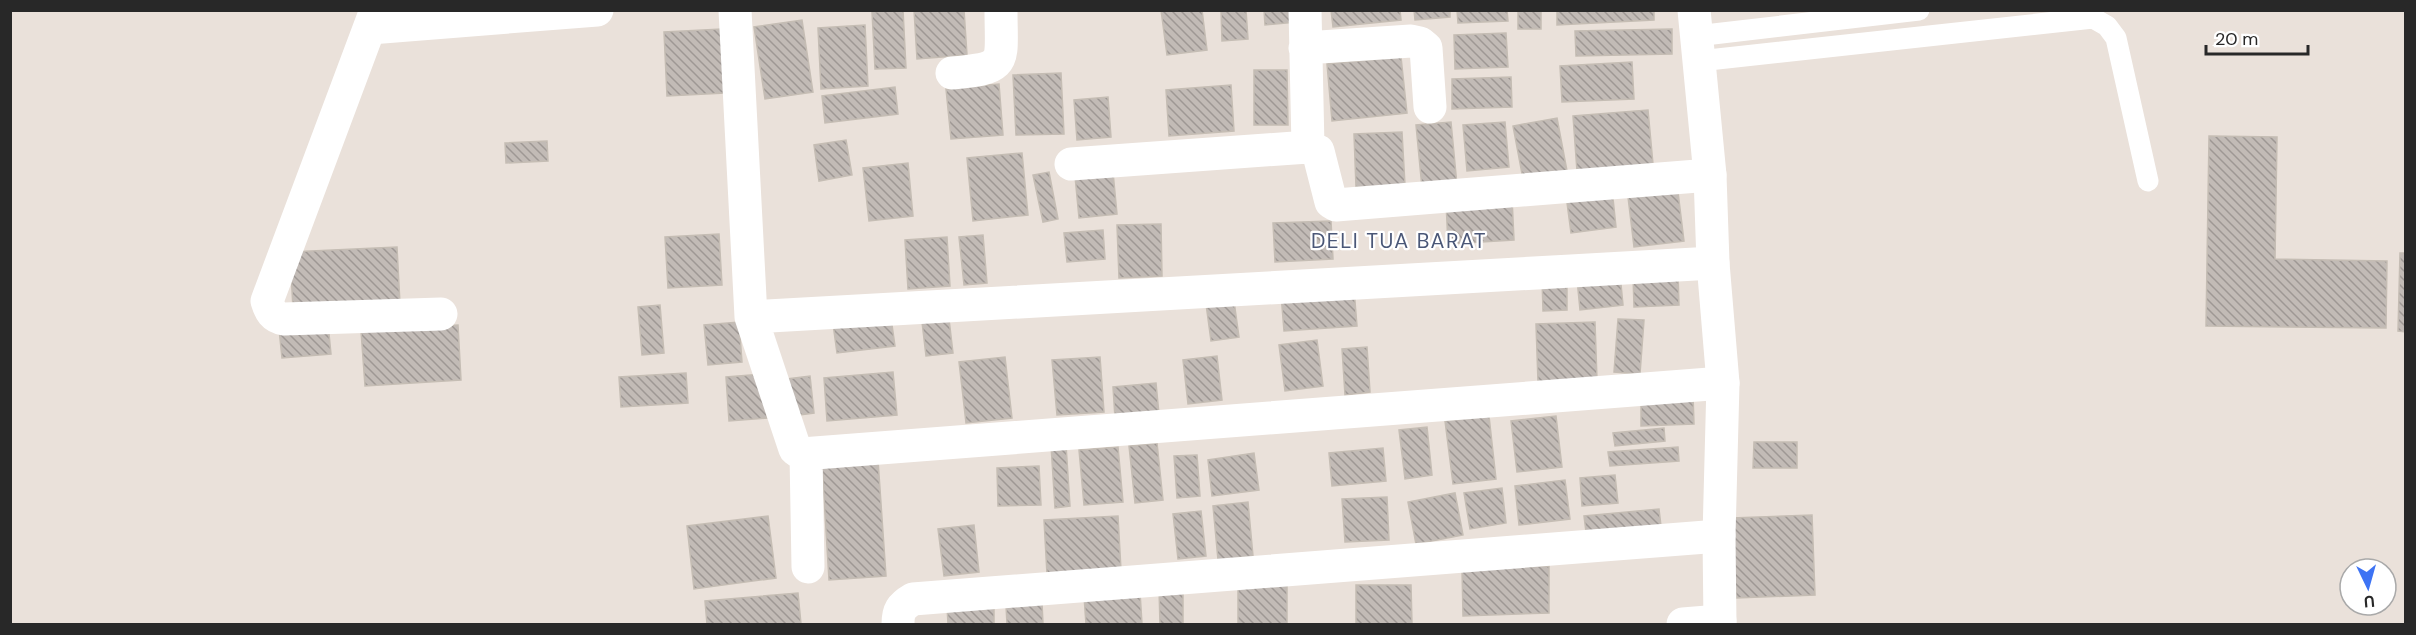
<svg xmlns="http://www.w3.org/2000/svg" width="2416" height="635" font-family="'DM Sans',sans-serif">
<style>
.building{fill:url(#building-back-hatch);stroke:#c5bdb4;stroke-width:1.5}
.lines{fill:none;stroke-linecap:round;stroke-linejoin:round}
.service{stroke:#fff;stroke-width:21}
.minor{stroke:#fff;stroke-width:33}
.secondary{stroke:#fff;stroke-width:33}
.labels{text-anchor:middle;stroke-width:4.5;stroke-linejoin:round;paint-order:stroke}
.quarter-label{font-size:21px;letter-spacing:1.5px;fill:#4a5777;stroke:#fff}
</style>
<defs>
<pattern id="building-back-hatch" width="6" height="6" patternUnits="userSpaceOnUse" patternTransform="scale(1.5)"><rect width="6" height="6" fill="#c2bbb6"/><path d="M-1 5l2 2M0 0l6 6M5-1l2 2" fill="none" stroke="#9e9894"/></pattern>
</defs>
<rect width="100%" height="100%" fill="#eae1da"/>
<!-- building -->
<path class="building" d="M903,10L906,68L875,69L872,12Z
M914,10H964L967,55L917,59Z
M1161,10H1202L1207,50L1167,55Z
M1221,10H1246L1248,39L1222,41Z
M1264,10H1295L1296,22L1265,25Z
M1331,10H1400L1401,20L1333,27Z
M1414,10H1450V17L1415,20Z
M1457,10H1507L1508,21L1458,23Z
M1518,10H1541V29H1518Z
M1557,10H1654V20L1557,25Z
M802,20L813,92L765,99L754,27Z
M865,25L868,86L821,89L818,28Z
M722,29L725,93L667,96L664,32Z
M1672,29V54L1576,56L1575,31Z
M1506,33L1508,67L1455,69L1454,35Z
M1401,57L1407,113L1332,121L1327,64Z
M1632,62L1634,99L1562,102L1560,66Z
M1254,70H1287L1288,125H1254Z
M1061,73L1064,134L1016,135L1013,75Z
M1511,77L1512,107L1452,109V79Z
M999,84L1003,135L951,139L946,89Z
M1231,85L1234,131L1169,136L1166,90Z
M895,87L898,114L825,123L822,96Z
M1108,97L1111,137L1077,140L1074,100Z
M1648,110L1653,164L1577,171L1573,116Z
M1557,118L1567,171L1523,179L1513,126Z
M1451,122L1457,185L1422,188L1416,125Z
M1505,122L1509,167L1467,171L1463,125Z
M1402,132L1405,185L1356,187L1354,134Z
M2209,136L2277,137L2275,259L2387,261L2386,328L2206,326Z
M846,140L852,175L819,181L814,145Z
M547,141L548,161L506,163L505,143Z
M1022,153L1028,215L973,221L967,158Z
M908,163L913,216L869,221L863,168Z
M1049,172L1058,219L1043,222L1033,175Z
M1113,172L1117,214L1079,218L1075,176Z
M1612,189L1616,227L1571,233L1566,195Z
M1678,192L1684,241L1634,247L1628,197Z
M1512,198L1514,240L1448,244L1446,202Z
M1331,221L1333,259L1275,262L1273,223Z
M1161,224L1162,276L1119,278L1117,225Z
M1103,230L1105,259L1067,262L1064,233Z
M719,234L722,285L668,288L665,237Z
M983,235L987,283L964,285L959,237Z
M947,237L950,286L908,289L905,240Z
M397,247L400,304L293,309L290,252Z
M2400,253H2406V332L2398,331Z
M1620,274L1623,305L1580,310L1577,279Z
M1678,274L1679,305L1634,307L1633,275Z
M1542,279H1567V310L1543,311Z
M1354,289L1357,326L1284,331L1281,294Z
M1234,301L1239,337L1211,341L1206,304Z
M660,305L664,353L642,355L638,307Z
M891,318L895,346L837,353L833,324Z
M949,319L953,353L926,356L922,322Z
M1618,319L1644,320L1640,374L1614,372Z
M739,322L742,362L708,365L704,325Z
M1595,322L1597,380L1538,382L1536,324Z
M328,324L331,354L282,358L279,329Z
M458,325L461,380L365,386L361,331Z
M1317,340L1323,386L1285,391L1279,345Z
M1367,347L1370,392L1345,395L1342,349Z
M1217,356L1222,400L1188,404L1183,360Z
M1005,357L1012,418L966,423L959,362Z
M1100,357L1104,412L1057,415L1052,360Z
M893,372L897,415L827,421L824,378Z
M686,373L688,403L621,407L619,377Z
M763,374L767,418L729,421L726,377Z
M810,376L814,413L792,416L787,379Z
M1156,383L1159,414L1115,418L1113,387Z
M1693,395L1694,424L1641,426V397Z
M1489,416L1496,479L1453,484L1445,421Z
M1556,416L1562,467L1517,472L1511,421Z
M1427,427L1432,475L1405,479L1399,430Z
M1664,428L1665,441L1615,446L1613,433Z
M1754,442H1797V468H1753Z
M1157,443L1163,500L1135,503L1129,446Z
M1051,445H1066L1070,506L1055,508Z
M1118,447L1123,502L1084,505L1079,450Z
M1678,447L1679,461L1610,466L1608,452Z
M1383,448L1386,481L1332,486L1329,453Z
M1254,453L1259,490L1212,496L1208,460Z
M1197,455L1200,496L1177,498L1174,456Z
M878,460L886,576L829,580L822,464Z
M1039,466L1041,505L998,506L997,468Z
M1615,475L1618,503L1582,506L1580,478Z
M1565,480L1570,519L1519,525L1515,486Z
M1502,488L1506,523L1470,529L1464,493Z
M1455,493L1463,535L1416,544L1408,502Z
M1387,497L1389,540L1345,542L1342,499Z
M1248,502L1253,556L1218,560L1213,506Z
M1659,509L1661,526L1586,532L1584,516Z
M1201,511L1206,556L1178,559L1173,514Z
M1812,515L1815,595L1736,598L1732,518Z
M768,516L776,578L694,589L687,526Z
M1118,516L1121,570L1047,574L1044,520Z
M974,525L979,572L944,576L938,529Z
M1549,566V613L1463,616L1462,569Z
M1238,580L1287,581V624H1238Z
M1356,585H1411L1412,624H1356Z
M1183,587V624H1160L1159,588Z
M1140,592L1142,624H1086L1084,596Z
M798,593L801,624H707L705,601Z
M1042,603L1043,624H1007L1006,605Z
M994,605V624H948L947,606Z"/>
<g class="lines">
<!-- service -->
<path class="service" d="M1696,36L1919,10
M1699,61L2093,18L2107,26L2116,38L2148,181"/>
<!-- minor -->
<path class="minor" d="M376,10L267,301C270,311 273,317 284,319L441,314
M735,10L751,317L795,449L802,454L1723,383
M1305,10L1308,147
M370,28L597,10
M1305,48L1411,41L1420,43L1426,48L1430,107
M952,73C1009,68 1001,64 1001,10
M1071,164L1308,147L1318,151L1331,202L1336,205L1710,175
M751,317L1713,263
M806,454L808,567
M898,624C898,611 901,606 913,599L1719,536
M1683,624L1720,621"/>
<!-- secondary -->
<path class="secondary" d="M1694,10L1710,175L1713,263L1723,383L1719,536L1720,624"/>
</g>
<g class="labels">
<!-- quarter labels -->
<g class="quarter-label">
<text x="1399" y="248">DELI TUA BARAT</text>
</g>
</g>
<!-- border -->
<rect width="2416" height="635" fill="none" stroke="#282828" stroke-width="24"/>
<!-- north arrow -->
<g transform="translate(2368 587) rotate(175)"><circle r="28" fill="#ffffff" stroke="#a9a9a9" stroke-width="1.5"/>
<path d="M0-4.5L10 22L0 15L-10 22Z" fill="#3d73f4"/>
<text y="-9" font-size="16" font-weight="bold" text-anchor="middle" fill="#282828">U</text>
</g>
<!-- scale -->
<path d="M2206 45v9h102v-9" fill="none" stroke="#282828" stroke-width="3"/>
<text x="2215" y="45" font-size="18" fill="#282828" stroke="#ffffff" stroke-width="4.5" paint-order="stroke">20 m</text>
</svg>
